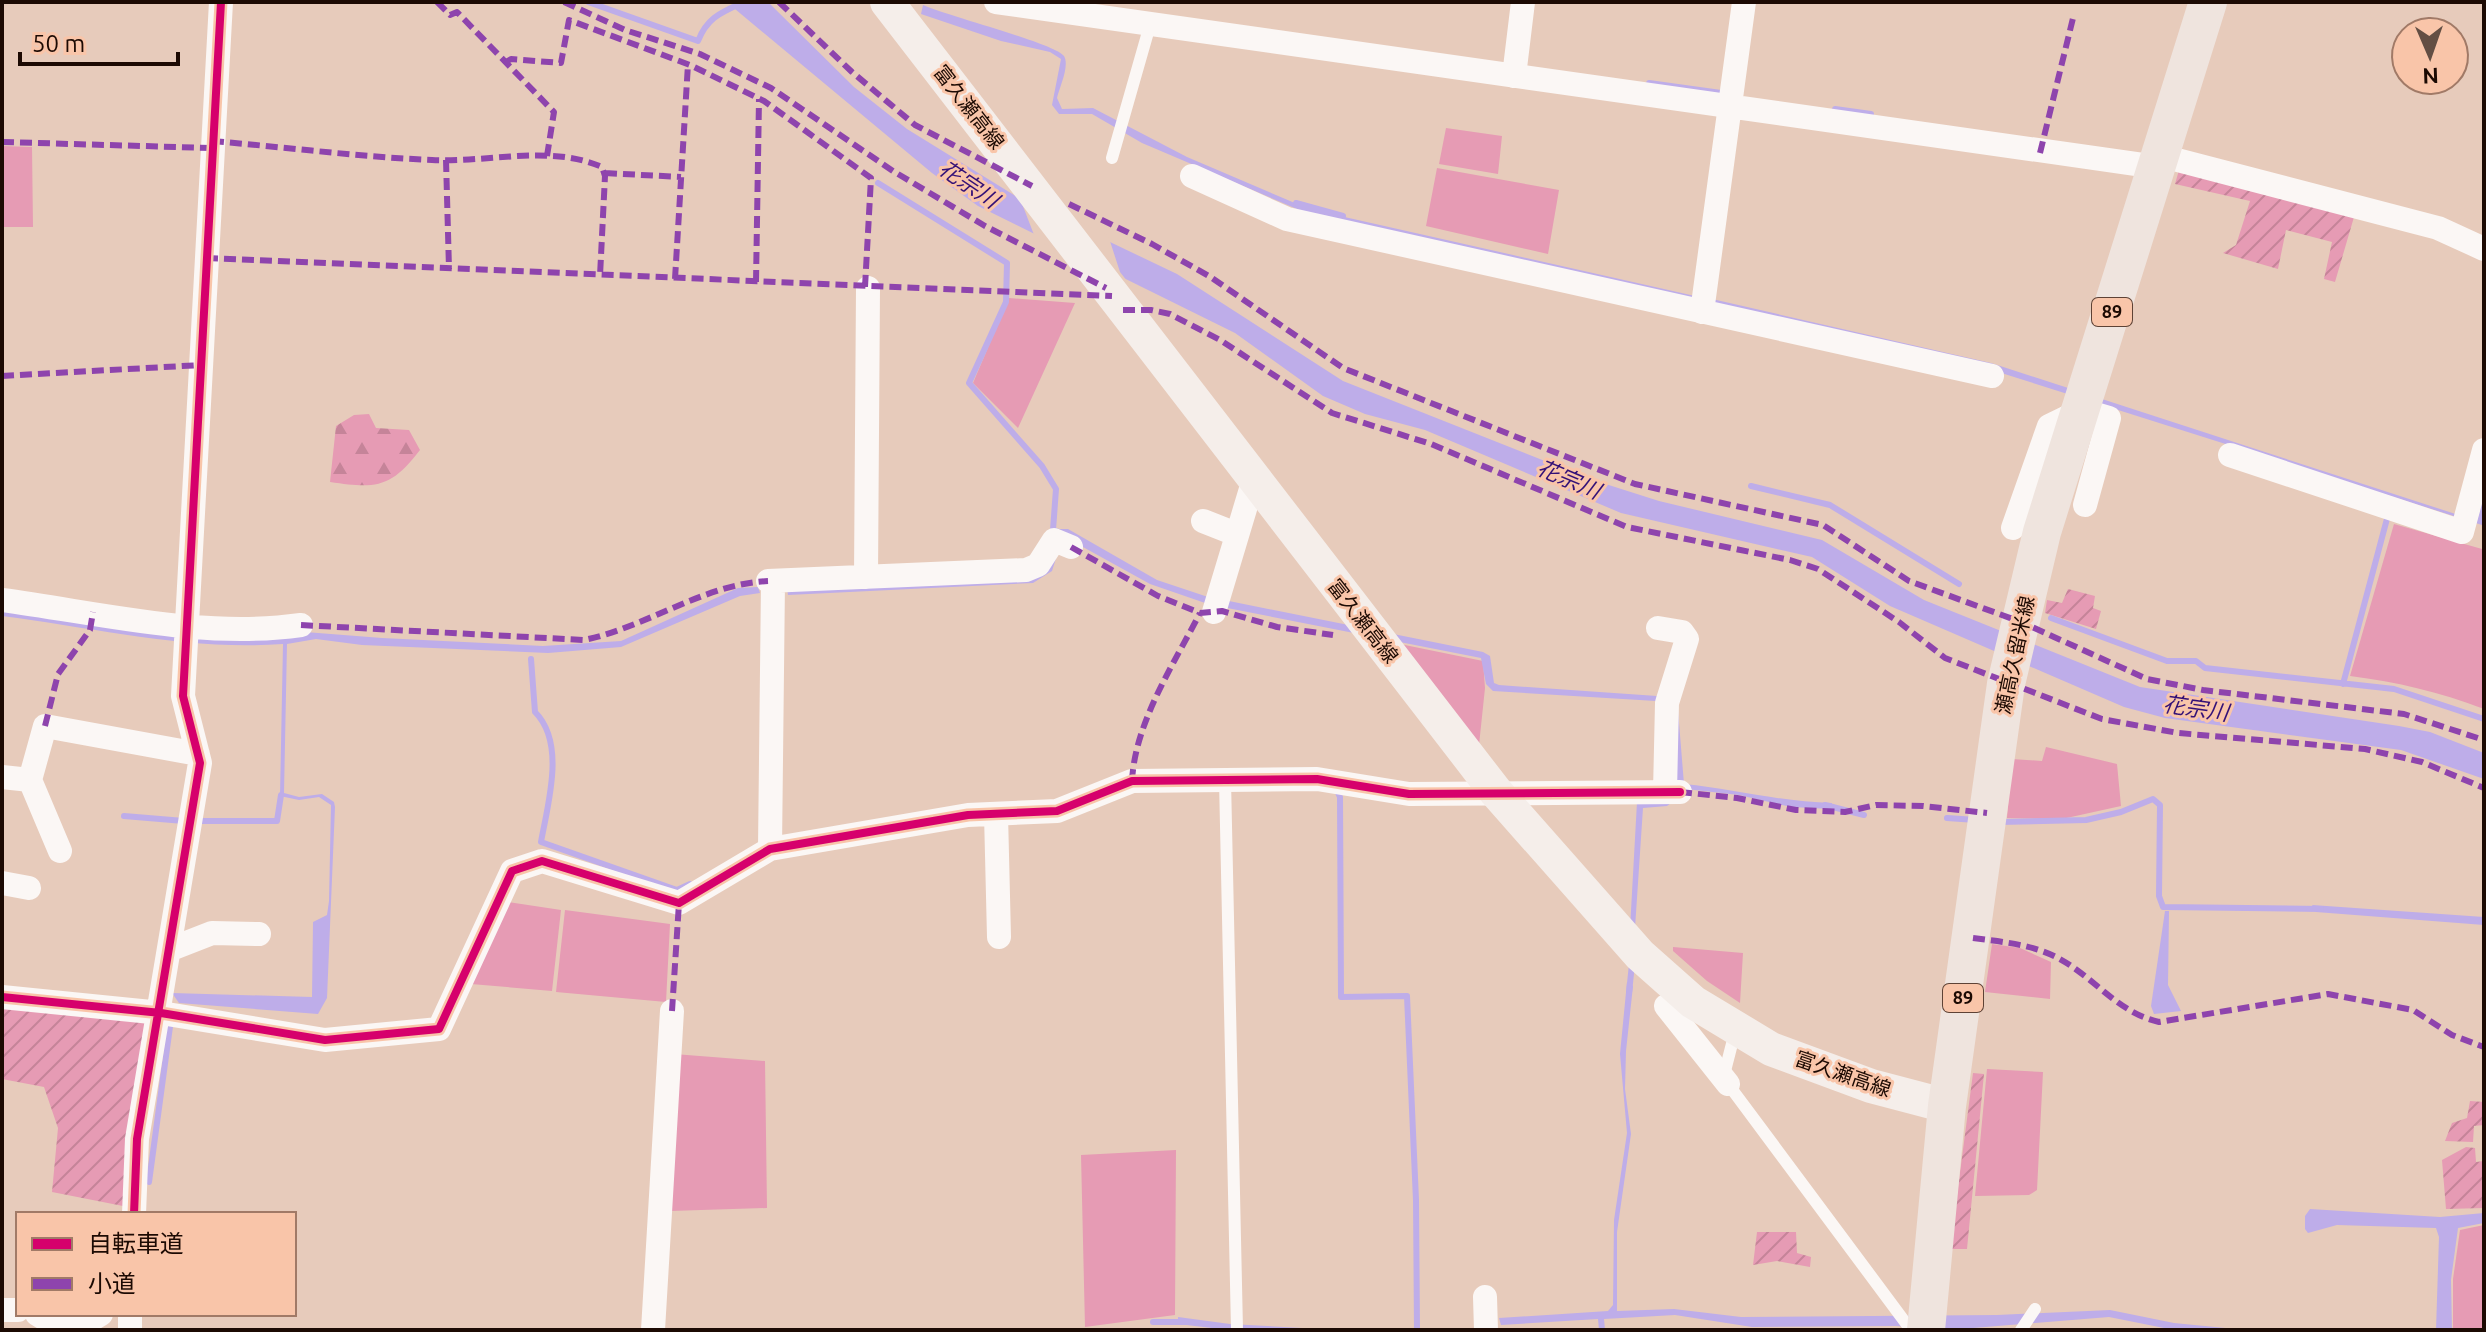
<svg xmlns="http://www.w3.org/2000/svg" width="2486" height="1332" font-family="Ubuntu,'Noto Sans JP',sans-serif">
<style>
.green{fill:#e69bb4}
.forest{fill:url(#forest-firs)}
.garden{fill:url(#garden-furrows)}
.water{fill:#beade9}
.pier{fill:#e7cbbb}
.lines{fill:none;stroke-linecap:round;stroke-linejoin:round}
.stream{stroke:#beade9;stroke-width:6}
.lane{stroke:#fbf7f5;stroke-width:12}
.street{stroke:#fbf7f5;stroke-width:24}
.secondary{stroke:#f5eeea;stroke-width:34}
.primary{stroke:#efe4de;stroke-width:38}
.quiet{stroke:#8e44ad;stroke-width:6;stroke-dasharray:12 6;stroke-linecap:butt}
.cycleway-casing{stroke:#f9c5a9;stroke-width:13}
.cycleway{stroke:#d6006c;stroke-width:8}
.labels{text-anchor:middle;stroke-width:6;stroke-linejoin:round;paint-order:stroke}
.shield{fill:#f9c5a9;stroke:#5e4235;stroke-width:2}
.shield-label{font-size:18px;font-weight:bold;fill:#1c0a03}
.street-label{font-size:20px;fill:#1c0a03;stroke:#f9c5a9}
.water-label{font-size:22px;font-style:italic;fill:#341177;stroke:#f9c5a9}
</style>
<defs>
<pattern id="forest-firs" width="22" height="20" patternUnits="userSpaceOnUse" patternTransform="scale(2)"><rect width="22" height="20" fill="#e69bb4"/><path d="M5 1l3.5 6h-7zM16 11l3.5 6h-7z" fill="#c58499"/></pattern>
<pattern id="garden-furrows" width="10" height="10" patternUnits="userSpaceOnUse" patternTransform="scale(2)"><rect width="10" height="10" fill="#e69bb4"/><path d="M-1 1l2-2M0 10L10 0M9 11l2-2" fill="none" stroke="#c58499"/></pattern>
</defs>
<rect width="100%" height="100%" fill="#e7cbbb"/>
<!-- green -->
<path class="green" d="M1446,128L1502,136L1498,174L1439,164Z
M2,146L32,147L33,227H2Z
M1437,168L1559,190L1548,254L1426,226Z
M1009,298L1075,303L1018,428L973,383Z
M2394,524L2482,549L2484,542V709C2440,692 2397,682 2350,676Z
M1395,643L1483,661L1485,688L1479,745Z
M2046,747L2117,764L2121,806L2062,819L2007,818L2012,759L2042,761Z
M508,902L561,910L552,991L471,984Z
M565,910L670,924L666,1002L556,992Z
M1992,944L2020,948L2051,962L2050,999L1985,992Z
M1673,947L1743,953L1740,1003L1707,981L1673,951Z
M674,1054L765,1061L767,1208L670,1211Z
M1987,1069L2043,1072L2037,1190L2029,1195L1975,1196Z
M1176,1150L1175,1315L1085,1327L1081,1155Z
M2484,1225V1330H2453V1279L2460,1230Z"/>
<!-- forest -->
<path class="forest" d="M369,414L376,428L409,430L420,450C391,488 376,489 330,482L336,426L354,415Z"/>
<!-- garden -->
<path class="garden" d="M2179,170L2354,217L2335,282L2324,279L2332,242L2286,230L2278,269L2223,253L2236,245L2250,201L2175,184Z
M2068,589L2095,596L2093,608L2101,611L2096,629L2045,613L2047,600L2062,603Z
M2,1006L150,1022L128,1207L52,1192L58,1128L44,1087L2,1079Z
M1973,1073L1984,1074L1967,1249H1950Z
M2470,1101L2484,1102V1125L2474,1126L2473,1142L2445,1141L2452,1123L2467,1118Z
M2466,1147L2475,1148L2476,1162L2484,1161V1208L2446,1209L2442,1160Z
M1757,1232H1796L1797,1253L1811,1257L1810,1267L1777,1261L1753,1265Z"/>
<!-- water -->
<path class="water" d="M748,2H768L854,87L907,129L1022,200L1177,274L1343,381L1593,480L1659,501L1822,540L1924,600L2140,687L2399,726L2430,732L2484,753V779L2401,750L2165,718L2124,707L1890,606L1812,557L1621,513L1425,430L1365,414L1323,396L1235,333L978,206L932,173L735,9Z
M923,5C947,16 1054,43 1064,56C1070,66 1059,88 1057,98L1062,109L1093,108L1187,157L1309,209L1695,296L1693,301L1304,212L1142,143L1092,114H1059L1052,105L1061,59L1050,52L1001,41L921,14Z
M1712,299L1991,363L2477,521L2484,495L2482,525L1995,371L1713,304Z
M1056,529H1068L1157,580L1211,598L1208,604L1150,584L1063,536L1052,571L1033,583L788,595L787,588L1034,576Z
M758,587L760,593L740,596L621,647L548,653L362,645L316,639L287,644L284,793L299,797L322,794L334,802L335,807L327,998L318,1014L179,1003L172,993L312,997L313,922L327,915L329,901L331,805L319,797L299,800L280,796L283,644C188,651 96,628 2,616V608L382,638L543,646L621,641L738,588Z
M1224,600L1483,652L1490,656L1494,683L1499,685L1657,696L1656,701L1493,691L1486,684L1481,658L1222,607Z
M1677,698L1684,784C1734,789 1782,802 1832,803L1831,809L1791,807L1739,795L1677,788Z
M1637,802L1671,803L1667,806L1643,808L1635,928L1629,947Z
M2312,905L2484,917V925L2316,912Z
M2165,911H2169L2168,985L2181,1011L2154,1014L2151,1006Z
M1627,982L1633,986L1626,1051L1625,1089L1631,1134L1617,1232V1311L1674,1309L1741,1317L1997,1315L2110,1310L2174,1323L2246,1330H2174L2109,1317L1949,1330L1896,1326L1752,1327L1675,1315L1604,1319L1605,1330H1599L1598,1319L1501,1325L1499,1318L1608,1311L1613,1305L1614,1220L1627,1133L1620,1054Z
M2310,1209L2440,1217L2484,1213V1223L2458,1228L2451,1280L2452,1330H2436L2439,1237L2436,1228L2337,1225L2308,1233L2305,1229V1216Z
M1178,1317L1230,1324L1339,1330H1229L1178,1324Z"/>
<!-- pier -->
<path class="pier" d="M1024,196L1108,235L1120,272L1131,286L1036,240L1021,201Z"/>
<g class="lines">
<!-- stream -->
<path class="stream" d="M588,2L698,41C707,18 720,13 742,3
M1649,83L1721,93
M1835,109L1871,114
M878,183L1007,263L1006,302L969,383L1042,466L1056,489L1053,530L1059,532
M1296,203L1343,216
M1751,486L1830,505L1959,584
M2051,618L2167,661H2196L2205,668L2394,689L2484,719
M531,659L535,712C566,743 548,803 541,842L677,890L690,884
M2343,684L2388,515
M1336,788L1340,797L1341,997L1407,996L1416,1200L1417,1330
M1825,805L1864,815
M124,816L184,821
M1947,818L1976,820
M195,821H277L281,795
M1999,822L2086,820L2121,812L2153,799L2160,805L2159,896L2163,907L2321,909
M1629,993L1632,964
M149,1182L171,1019
M1153,1322H1186"/>
<!-- lane -->
<path class="lane" d="M1112,158L1150,25
M1225,780L1237,1330
M1735,1032L1725,1071L1728,1084L1911,1330
M2021,1330L2035,1309"/>
<!-- street -->
<path class="street" d="M996,2L2157,167
M1514,76L1523,2
M2162,156L2438,228L2484,249
M1192,176L1287,219L1992,376
M1702,312L1744,2
M2230,455L2462,532L2484,450
M1203,521L1236,534
M2013,528L2049,426L2082,410L2109,418L2085,505
M866,577L868,288
M768,581L1026,570L1038,565L1054,540L1071,547
M2,600C100,613 203,639 301,625
M1214,612L1254,479
M1658,628L1682,632L1687,639L1667,703L1665,792
M2,777L30,780
M996,814L999,937
M770,849L773,581
M60,851L30,780L45,726L198,754
M2,883L29,888
M171,949L212,933L259,934
M2,997L161,1013L325,1040L439,1029L512,871L542,861L679,903L770,849L968,815L1057,811L1132,781L1317,779L1409,794L1680,792
M1666,1006L1728,1084
M134,1214L137,1139L200,763L183,696L221,2
M1485,1297L1486,1330
M2,1310H18
M37,1314C66,1332 72,1332 101,1314
M130,1330V1314
M653,1330L672,1011"/>
<!-- secondary -->
<path class="secondary" d="M887,2L1496,792L1640,955L1693,1002L1771,1049L1871,1086L1947,1106"/>
<!-- primary -->
<path class="primary" d="M1926,1330L1947,1106L2006,684L2042,532L2208,2"/>
<!-- quiet -->
<path class="quiet" d="M437,2L450,15L457,12L554,112L547,156
M564,2L625,30L700,54L771,88L893,171L985,226L1106,288
M779,2L852,72L915,125L1032,186
M506,62L511,59L561,63L569,20L690,65L764,101L871,178L865,287
M212,141C285,147 359,157 432,160C488,163 549,144 602,167L605,176L600,276
M2,142L212,148
M2040,153L2074,14
M446,160L449,269
M605,173L681,177
M1069,204L1152,244L1209,276L1343,368L1635,484L1823,525L1909,581L2021,622L2147,679L2203,690L2404,714L2484,740
M206,258L1112,296
M675,279L688,64
M756,282L759,99
M1123,310H1151L1170,314L1220,340L1332,413L1431,444L1627,527L1790,560L1818,569L1899,622L1945,658L2102,719L2178,733L2365,749L2422,762L2484,788
M2,376L201,365
M1071,547L1158,596L1200,613L1222,611L1277,627L1333,635
M301,625L584,640C647,627 704,584 768,581
M45,726L58,674L90,630L93,612
M1132,781C1135,722 1174,664 1200,613
M1680,792L1737,798L1796,810L1845,812L1876,805L1923,806L1987,813
M1973,938C2002,942 2031,944 2058,958C2094,977 2118,1013 2159,1022L2328,994L2413,1010L2452,1035L2484,1047
M672,1011L679,903"/>
<defs>
<path id="cycleway" d="M2,997L161,1013L325,1040L439,1029L512,871L542,861L679,903L770,849L968,815L1057,811L1132,781L1317,779L1409,794L1680,792
M134,1214L137,1139L200,763L183,696L221,2"/>
</defs>
<!-- cycleway casing -->
<use href="#cycleway" class="cycleway-casing"/>
<!-- cycleway -->
<use href="#cycleway" class="cycleway"/>
</g>
<g class="labels">
<!-- shield labels -->
<g class="shield">
<rect x="2092" y="298" width="40" height="28" rx="6"/>
<rect x="1943" y="984" width="40" height="28" rx="6"/>
</g>
<g class="shield-label">
<text x="2112" y="318">89</text>
<text x="1963" y="1004">89</text>
</g>
<!-- street labels -->
<g class="street-label">
<text transform="translate(969 107) rotate(52)" y="7">富久瀬高線</text>
<text transform="translate(1363 621) rotate(52)" y="7">富久瀬高線</text>
<text transform="translate(2015 655) rotate(-78)" y="7">瀬高久留米線</text>
<text transform="translate(1843 1074) rotate(19)" y="7">富久瀬高線</text>
</g>
<!-- water labels -->
<g class="water-label">
<text transform="translate(969 184) rotate(34)" y="8">花宗川</text>
<text transform="translate(1569 479) rotate(23)" y="8">花宗川</text>
<text transform="translate(2196 708) rotate(8)" y="8">花宗川</text>
</g>
</g>
<!-- border -->
<rect width="2486" height="1332" fill="none" stroke="#1c0a03" stroke-width="8"/>
<!-- legend -->
<rect x="16" y="1212" width="280" height="104" fill="#f9c5a9" stroke="#a17a67" stroke-width="2"/>
<rect x="32" y="1238" width="40" height="12" fill="#d6006c" stroke="#a17a67" stroke-width="2"/>
<text x="88" y="1252" font-size="24" fill="#1c0a03">自転車道</text>
<rect x="32" y="1278" width="40" height="12" fill="#8e44ad" stroke="#a17a67" stroke-width="2"/>
<text x="88" y="1292" font-size="24" fill="#1c0a03">小道</text>
<!-- north arrow -->
<g transform="translate(2430 56) rotate(178)"><circle r="38" fill="#f9c5a9" stroke="#a17a67" stroke-width="2"/>
<path d="M0-6L14 30L0 20L-14 30Z" fill="#634e43"/>
<text y="-12" font-size="22" font-weight="bold" text-anchor="middle" fill="#1c0a03">N</text>
</g>
<!-- scale -->
<path d="M20 52v12h158v-12" fill="none" stroke="#1c0a03" stroke-width="4"/>
<text x="32" y="52" font-size="24" fill="#1c0a03" stroke="#f9c5a9" stroke-width="6" paint-order="stroke">50 m</text>
</svg>
